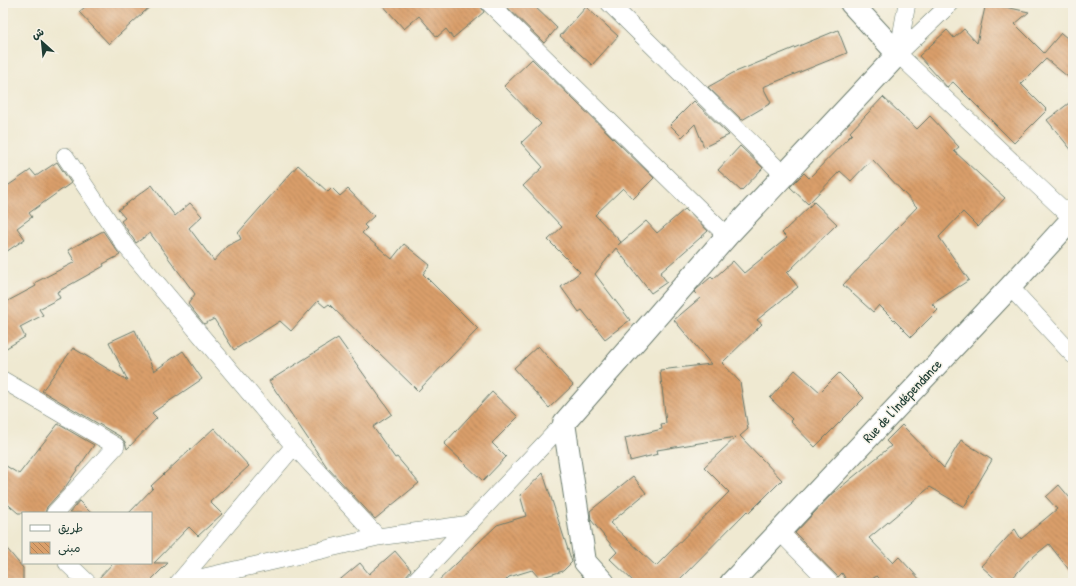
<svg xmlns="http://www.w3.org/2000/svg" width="1076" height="586" font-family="'Patrick Hand','Playpen Sans Arabic',sans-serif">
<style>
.building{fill:url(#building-back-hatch)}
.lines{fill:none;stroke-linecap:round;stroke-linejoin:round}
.minor-casing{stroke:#68796b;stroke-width:18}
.secondary-casing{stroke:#68796b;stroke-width:24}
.minor{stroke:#fff;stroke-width:17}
.secondary{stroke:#fff;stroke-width:22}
.labels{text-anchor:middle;stroke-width:3;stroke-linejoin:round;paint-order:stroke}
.street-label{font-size:14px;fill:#1f3d34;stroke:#f7f3e8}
</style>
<defs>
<pattern id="building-back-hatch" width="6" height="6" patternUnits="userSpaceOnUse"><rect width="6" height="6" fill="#da9f6a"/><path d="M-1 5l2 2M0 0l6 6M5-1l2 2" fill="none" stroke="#b08358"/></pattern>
</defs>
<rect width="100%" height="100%" fill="#f7f3e8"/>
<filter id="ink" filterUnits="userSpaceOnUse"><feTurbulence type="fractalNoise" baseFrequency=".025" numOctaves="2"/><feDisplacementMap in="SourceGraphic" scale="8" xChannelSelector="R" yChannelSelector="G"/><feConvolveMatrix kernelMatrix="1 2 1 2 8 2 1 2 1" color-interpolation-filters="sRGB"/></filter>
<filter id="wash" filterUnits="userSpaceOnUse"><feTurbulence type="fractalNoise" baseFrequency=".012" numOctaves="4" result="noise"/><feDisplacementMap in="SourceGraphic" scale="16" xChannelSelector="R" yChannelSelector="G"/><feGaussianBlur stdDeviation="0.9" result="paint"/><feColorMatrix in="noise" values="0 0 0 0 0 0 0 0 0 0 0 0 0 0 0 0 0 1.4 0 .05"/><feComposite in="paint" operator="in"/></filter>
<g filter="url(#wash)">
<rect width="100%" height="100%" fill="#efe9d1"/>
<g id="blocks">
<!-- building -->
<path class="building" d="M90,3H154L109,44L79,12Z
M381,3H479L484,12L453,38L446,29L437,37L419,16L404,29Z
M503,3H531L557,28L544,43Z
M986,3L1029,12L1015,24L1044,53L1061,33L1073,43V81L1046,59L1021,84L1047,110L1014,143L953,82L947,87L919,56L947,30L954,38L964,29L977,43Z
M586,7L618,36L592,65L560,36Z
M838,30L847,53L763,87L771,103L742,120L708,87L733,73Z
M532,59L654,178L633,199L623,188L595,215L621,242L618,245L646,221L657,233L685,209L708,231L660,273L667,282L651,293L616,248L595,274L630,320L605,339L582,310L579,312L561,287L580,272L548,240L562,227L523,186L543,167L521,143L541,124L504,86Z
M883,97L917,129L930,116L959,147L954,151L1005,198L978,227L963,212L939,237L969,280L932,304L938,310L911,337L879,305L873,312L843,285L917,207L872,159L851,181L840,171L808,204L790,187L804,173L809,178L852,134L850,132Z
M1073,100V152L1047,120Z
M694,101L729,135L704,147L695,124L682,137L670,125Z
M740,146L763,168L741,191L718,170Z
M57,162L71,183L29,213L32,217L17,228L25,239L3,254V189L31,170L36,176Z
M298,165L328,192L332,188L340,196L348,189L374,216L364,225L367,228L362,233L392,259L404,244L430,265L423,274L478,329L418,391L329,304L325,307L318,301L291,331L280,321L234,350L214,319L204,324L188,304L195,294L150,233L136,243L121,221L125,218L118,210L152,185L175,216L190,203L202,216L189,228L214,261L227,246L241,239L238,233Z
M814,202L837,224L787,273L798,287L757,320L762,324L722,363L740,382L748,429L740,436L782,480L749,513L747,511L676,583H635L610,559L617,552L591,520L590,511L633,476L646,493L610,523L656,566L729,492L704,467L736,437L657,450L658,454L630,461L625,438L662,429L661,424L666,423L660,370L711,364L674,320L700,298L694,292L697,289L711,277L713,279L733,261L744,273L787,238L782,233Z
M103,231L120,255L103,264L104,266L57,292L60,298L39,309L43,315L20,327L25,337L3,350V296L6,302L36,286L34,283L75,262L68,250Z
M135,330L154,371L183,351L202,379L152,413L157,418L127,449L125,442L121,437L42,391L73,348L128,381L109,342Z
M338,338L392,414L373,427L395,458L397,457L419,483L375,519L327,467L269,381Z
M538,346L573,385L549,408L514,368Z
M795,370L820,392L839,373L864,398L815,447L790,421L792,419L770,398Z
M492,392L518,417L492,443L506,457L483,481L444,444Z
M58,424L94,445L66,486L47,507L45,513H18L3,500V464L19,474Z
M902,425L944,468L961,440L992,460L964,507L930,487L869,538L893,563L899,557L923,583H884L877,576L865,583H848L842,573L838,577L795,533L830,496L891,446L886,441Z
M214,428L249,466L210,502L222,514L198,536L189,527L154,563H168L148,583H98L97,580L113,563H151V513H129L153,488L151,486Z
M543,473L572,562L563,571L539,578L532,570L509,577L503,583H436L497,525L526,516L520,495Z
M1059,485L1070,498L1073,496V575L1049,544L1029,560L1008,583H1000L981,566L1015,529L1021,539L1057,509L1046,497Z
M79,501L91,513H69Z
M3,544L23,568V583H3Z
M395,551L411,570L406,576L403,583H336L360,563L369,574Z"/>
</g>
</g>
<g filter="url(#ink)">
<use href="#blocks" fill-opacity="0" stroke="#68796b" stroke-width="1"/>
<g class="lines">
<defs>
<path id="minor" d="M489,3L727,236
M609,3L785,176
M898,54L1072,218
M898,54L951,3
M898,54L907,3
M65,156L124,244L294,446
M1010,287L1073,355
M3,380L116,446L55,513
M779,531L830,583
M67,563L88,583
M179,582L294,446L378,537
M178,583L378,537L470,524
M413,583L564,423"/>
<path id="secondary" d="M604,583L585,562L564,423L727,236L898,54L851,3
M731,583L1010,287L1073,218"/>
</defs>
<!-- minor casing -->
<use href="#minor" class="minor-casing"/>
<!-- secondary casing -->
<use href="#secondary" class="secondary-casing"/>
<!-- minor -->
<use href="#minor" class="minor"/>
<!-- secondary -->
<use href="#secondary" class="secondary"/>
</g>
</g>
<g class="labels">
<!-- street labels -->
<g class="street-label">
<text transform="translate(902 401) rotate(-47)" y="5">Rue de l'Indépendance</text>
</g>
</g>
<!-- margin -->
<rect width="1076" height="586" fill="none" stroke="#f7f3e8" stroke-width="16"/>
<!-- legend -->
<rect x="22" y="512" width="130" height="52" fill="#f7f3e8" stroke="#a1aaa0"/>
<rect x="30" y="525" width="20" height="6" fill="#ffffff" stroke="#a1aaa0"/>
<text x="58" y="532" font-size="12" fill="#1f3d34">طريق</text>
<rect x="30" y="542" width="20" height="12" fill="url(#building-back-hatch)" stroke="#a1aaa0"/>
<text x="58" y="552" font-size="12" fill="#1f3d34">مبنى</text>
<!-- north arrow -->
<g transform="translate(42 42) rotate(333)" stroke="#f7f3e8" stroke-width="3" paint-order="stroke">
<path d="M0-3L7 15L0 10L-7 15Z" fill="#1f3d34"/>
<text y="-6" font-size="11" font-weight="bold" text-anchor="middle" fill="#1f3d34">ش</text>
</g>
</svg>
